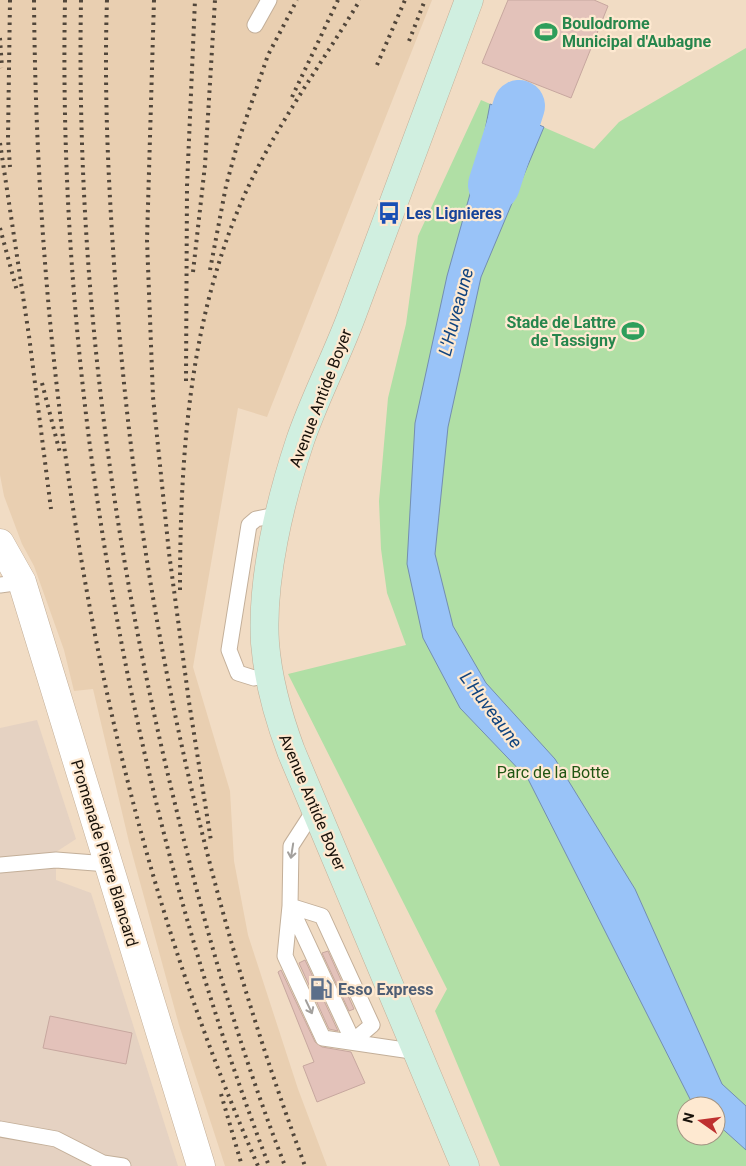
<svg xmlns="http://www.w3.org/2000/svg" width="746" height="1166" font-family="Roboto,sans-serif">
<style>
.industrial{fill:#e5d2c2}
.built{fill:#e9cfb1}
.green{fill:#b0dfa5;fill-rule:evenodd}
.water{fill:#99c3f8;stroke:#738eb1}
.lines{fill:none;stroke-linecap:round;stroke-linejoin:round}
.river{stroke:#99c3f8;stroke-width:52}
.building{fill:#e3c2ba;stroke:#c7a79f}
.service-casing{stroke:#c3af99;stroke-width:17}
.tertiary-casing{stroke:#c3af99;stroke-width:29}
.secondary-casing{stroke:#c3af99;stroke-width:29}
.service{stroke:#fff;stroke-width:15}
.tertiary{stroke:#fff;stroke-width:28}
.secondary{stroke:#d0efe0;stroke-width:28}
.rail{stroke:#51463a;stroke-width:4;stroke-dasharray:2.5 5;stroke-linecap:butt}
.oneway{stroke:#a3a09d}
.labels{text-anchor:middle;stroke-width:4.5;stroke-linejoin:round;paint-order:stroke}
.leisure-label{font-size:16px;font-weight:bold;fill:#27864d;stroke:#fee9d1;text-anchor:start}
.transit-label{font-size:16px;font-weight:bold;fill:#164399;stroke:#fee9d1;text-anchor:start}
.street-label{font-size:16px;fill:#19120a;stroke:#fee9d1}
.park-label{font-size:16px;fill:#205512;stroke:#fee9d1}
.service-label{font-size:16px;font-weight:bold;fill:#4e5e75;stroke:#fee9d1;text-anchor:start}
.water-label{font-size:18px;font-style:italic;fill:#10447f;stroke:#fee9d1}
</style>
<rect width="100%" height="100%" fill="#f1dcc4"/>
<!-- industrial -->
<path class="industrial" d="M37,720L76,839L56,852V880L91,893L178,1166H0V728Z"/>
<!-- built -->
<path class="built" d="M0,0H432L267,417L238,408L193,667L230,791L234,861L248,935L298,1089L327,1166H225L179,1025L129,842L93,689L74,691L64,650L34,566L22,544L4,496L0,475Z"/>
<!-- green -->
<path class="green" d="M746,48V1166H500L435,1011L447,989L288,674L406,645L387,593L381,549L379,501L388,398L406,324L418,236L481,100L594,149L619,122ZM686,1106H716V1136H686Z"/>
<!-- water -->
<path class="water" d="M490,104L544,127L481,277L448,427L435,554L453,626L486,683L555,759L635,889L722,1084L746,1106V1150L716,1123V1106H697L690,1099L528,779L460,708L423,638L407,564L415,423L447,276L479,162Z"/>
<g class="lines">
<!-- river -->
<path class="river" d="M494,185L519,106"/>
</g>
<!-- building -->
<path class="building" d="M508,0H594L608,6L571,98L482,63Z
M328,951L354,1009L349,1011L322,953Z
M305,960L338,1031L329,1029L299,963Z
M281,970L315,1042L322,1047L351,1052L365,1083L317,1102L303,1066L314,1062L278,972Z
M50,1016L132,1033L126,1064L43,1048Z"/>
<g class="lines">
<defs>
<path id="service" d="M255,25L269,0
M0,585L22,582
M269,675L254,678L238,673L229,650L249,525L256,519L281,514
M315,809L291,846L290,906L285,956L323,1038L418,1052
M0,865L56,860L108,864
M290,906L322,916L372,1025L353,1041Z
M0,1129L56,1139L103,1163L123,1166"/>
<path id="tertiary" d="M0,543L22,582L201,1166"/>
<path id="secondary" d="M465,1166L291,751C278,716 268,681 265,643C261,580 280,501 300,441C315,397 337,356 353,312C391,208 430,104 469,0"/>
</defs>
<!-- service casing -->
<use href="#service" class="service-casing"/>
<!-- tertiary casing -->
<use href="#tertiary" class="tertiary-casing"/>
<!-- secondary casing -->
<use href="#secondary" class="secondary-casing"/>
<!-- service -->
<use href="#service" class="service"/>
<!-- tertiary -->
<use href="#tertiary" class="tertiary"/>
<!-- secondary -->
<use href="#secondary" class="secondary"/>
<!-- rail -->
<path class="rail" d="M10,0L8,139L10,167
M34,0C37,395 99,803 258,1166
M65,0C57,387 131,805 269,1166
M81,0C76,274 111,546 177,812C206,931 240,1051 285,1166
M107,0C104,87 108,176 114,263C134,571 197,876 305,1166
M154,0L147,240L153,397L169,553L189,702L211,841
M0,38L2,68
M409,41L425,0
M377,65L405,0
M292,97L338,0
M0,143L29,336L51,509
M0,228L17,291
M210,270L226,186L238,142L268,55L297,0
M193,272L205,165L215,0
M186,381L187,186L195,0
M42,383L60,453
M180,590C180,450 190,308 251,181C282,117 324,60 360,0
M221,1094L242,1166"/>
</g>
<!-- one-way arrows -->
<defs><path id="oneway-shaft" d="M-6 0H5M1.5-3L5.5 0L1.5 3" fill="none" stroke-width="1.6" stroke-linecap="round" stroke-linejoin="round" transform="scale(1.25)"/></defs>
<g class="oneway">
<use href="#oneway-shaft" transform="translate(292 851) rotate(99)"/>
<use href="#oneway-shaft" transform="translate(309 1007) rotate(65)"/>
</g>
<!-- icons -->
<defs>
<symbol id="stadium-bare" viewBox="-9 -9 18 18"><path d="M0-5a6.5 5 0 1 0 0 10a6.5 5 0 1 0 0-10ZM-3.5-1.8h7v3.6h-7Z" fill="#2e9e5b" stroke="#fee9d1" stroke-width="2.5" paint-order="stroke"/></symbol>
<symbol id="bus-bare" viewBox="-9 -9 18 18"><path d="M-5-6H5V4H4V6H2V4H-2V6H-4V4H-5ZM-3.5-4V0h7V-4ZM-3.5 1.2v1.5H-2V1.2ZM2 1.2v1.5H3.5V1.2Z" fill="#1a4fb4" stroke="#fee9d1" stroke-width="2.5" paint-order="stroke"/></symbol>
<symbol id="fuel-bare" viewBox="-9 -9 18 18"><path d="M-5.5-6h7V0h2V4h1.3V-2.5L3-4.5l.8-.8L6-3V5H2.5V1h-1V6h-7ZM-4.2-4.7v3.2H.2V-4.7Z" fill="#5c6f8a" stroke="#fee9d1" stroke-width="2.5" paint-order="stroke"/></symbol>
</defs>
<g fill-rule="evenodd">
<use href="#stadium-bare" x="530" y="16" width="32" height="32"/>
<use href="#bus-bare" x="373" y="197" width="32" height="32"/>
<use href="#stadium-bare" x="617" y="315" width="32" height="32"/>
<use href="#fuel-bare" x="305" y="973" width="32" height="32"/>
</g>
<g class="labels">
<!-- leisure labels -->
<g class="leisure-label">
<text x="562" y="29">Boulodrome<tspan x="562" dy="18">Municipal d'Aubagne</tspan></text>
<text x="616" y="328" text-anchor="end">Stade de Lattre<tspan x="616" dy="18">de Tassigny</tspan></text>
</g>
<!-- transit labels -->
<g class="transit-label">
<text x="406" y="219">Les Lignieres</text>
</g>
<!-- street labels -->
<g class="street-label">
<text transform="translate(320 398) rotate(-69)" y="6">Avenue Antide Boyer</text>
<text transform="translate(313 802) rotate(67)" y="6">Avenue Antide Boyer</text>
<text transform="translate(105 853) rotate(73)" y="6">Promenade Pierre Blancard</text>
</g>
<!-- park labels -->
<g class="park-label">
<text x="553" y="778">Parc de la Botte</text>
</g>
<!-- service labels -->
<g class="service-label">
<text x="338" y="995">Esso Express</text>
</g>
<!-- water labels -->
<g class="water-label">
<text transform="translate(456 312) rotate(-75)" y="6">L'Huveaune</text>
<text transform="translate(491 710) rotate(53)" y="6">L'Huveaune</text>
</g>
</g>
<!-- north arrow -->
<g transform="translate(701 1121) rotate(284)"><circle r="24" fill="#fee9d1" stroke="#a29381"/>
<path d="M0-4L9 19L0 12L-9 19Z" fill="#bf302f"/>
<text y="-8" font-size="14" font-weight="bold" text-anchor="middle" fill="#19120a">N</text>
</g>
</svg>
